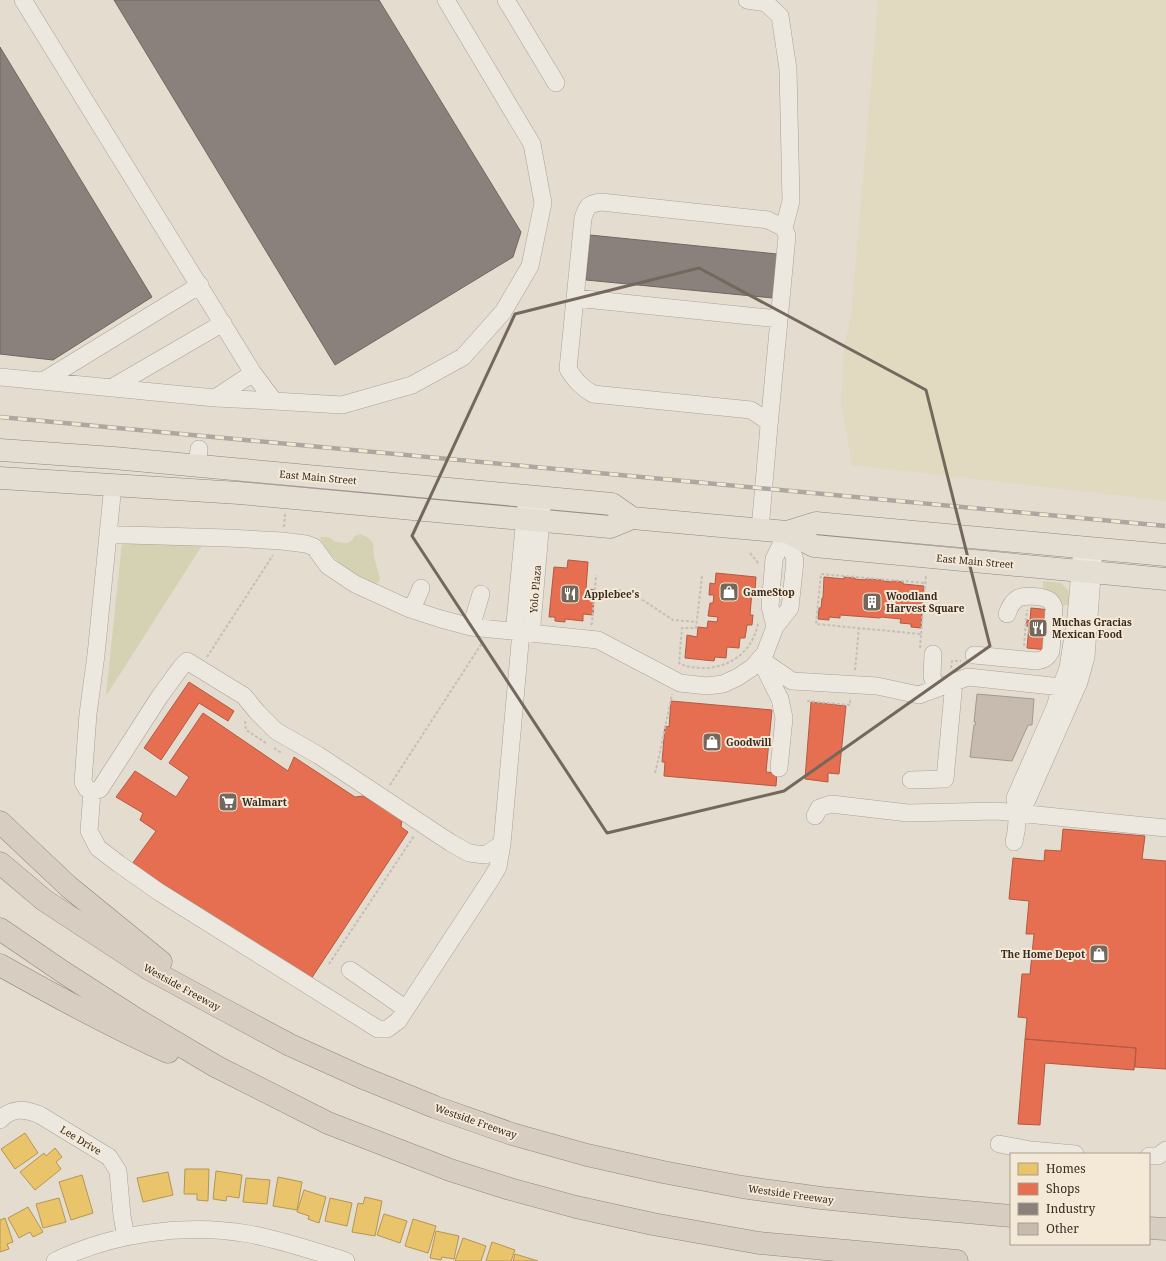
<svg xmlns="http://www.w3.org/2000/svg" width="1166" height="1261" font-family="'Noto Serif',serif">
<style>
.farmland{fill:#e2d9c1}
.green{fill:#d4d2b2}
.homes{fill:#e9c46a;stroke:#b49654}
.shops{fill:#e76f51;stroke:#b25a42}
.industry{fill:#8a817c;stroke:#716760}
.building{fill:#c7bbb0;stroke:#a4988e}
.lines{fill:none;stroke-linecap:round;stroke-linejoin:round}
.minor-casing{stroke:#a9a298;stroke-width:18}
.major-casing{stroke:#8f877f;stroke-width:23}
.highway-casing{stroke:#8f877f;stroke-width:23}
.path{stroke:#c5bfb7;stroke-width:2;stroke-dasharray:3 2;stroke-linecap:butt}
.minor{stroke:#ece8e0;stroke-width:17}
.major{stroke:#e3ddd2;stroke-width:22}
.highway{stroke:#d7cdc0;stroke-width:22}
.rail-casing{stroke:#aca7a1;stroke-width:4.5}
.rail{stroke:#f4e9d6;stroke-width:3;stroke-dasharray:9;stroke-linecap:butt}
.marked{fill:none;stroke:#74685d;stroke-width:3;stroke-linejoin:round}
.labels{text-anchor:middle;stroke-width:4;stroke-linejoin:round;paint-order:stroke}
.street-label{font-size:10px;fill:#382a20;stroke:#f4e9d6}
.poi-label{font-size:10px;font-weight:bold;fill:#382a20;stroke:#f4e9d6;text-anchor:start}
</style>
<rect width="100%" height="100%" fill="#e4dccf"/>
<!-- farmland -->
<path class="farmland" d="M878,0H1166V501L852,465L841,404L844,345L851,318Z"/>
<!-- green -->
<path class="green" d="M361,534L370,539L373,543L374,557L380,578L379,582L376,584C353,575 329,560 320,537H329L336,542L347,543L351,541L355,536Z
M122,542L203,544L106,696Z
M1043,581L1061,583L1071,593L1070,606L1064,605L1060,609L1055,595L1043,588Z"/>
<!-- homes -->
<path class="homes" d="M25,1133L38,1153L15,1169L1,1149Z
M55,1148L62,1157L56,1162L61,1169L35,1190L20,1172L44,1153L46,1156Z
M185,1169H209L208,1201L197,1200V1194H184Z
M216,1171L242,1175L239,1198L227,1196L226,1201L213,1199Z
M168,1172L173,1195L143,1202L137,1178Z
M82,1175L93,1213L71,1220L59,1182Z
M278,1177L302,1182L297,1210L273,1206Z
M246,1178L270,1180L267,1204L243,1202Z
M304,1190L326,1197L319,1223L308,1219L309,1216L297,1212Z
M365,1197L382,1201L375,1236L352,1232L358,1203L363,1204Z
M59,1198L66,1222L43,1228L36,1204Z
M330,1198L352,1203L347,1226L325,1221Z
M28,1207L43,1232L33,1237L30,1232L19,1238L8,1218Z
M384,1214L407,1221L400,1243L377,1235Z
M5,1218L13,1242L7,1244L9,1249L0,1252V1220Z
M413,1219L436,1226L428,1253L405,1246Z
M436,1231L459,1236L454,1259L442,1257L441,1260L430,1258Z
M463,1238L486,1246L481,1261H455Z
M492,1242L515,1250L511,1261H486Z
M515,1254L538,1261H513Z"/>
<!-- shops -->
<path class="shops" d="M568,560L588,562L586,589L595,590L594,596L593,615L583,614V621L565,619V622L555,621V617H549L554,567L567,568Z
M716,573L756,577L755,591H752L750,615H753L752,625H747L745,638H740L739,648L727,647L726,658L715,657L714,661L685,658L687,635L697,637L698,627L707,628L708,621L717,622L718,617L708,616L710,603H713L714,595H709L710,583L715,584Z
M824,577L844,579V577L855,578V579L865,580V579L883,580V581L892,582L893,581L903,582V584L924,586L921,628L911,627V624L900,623L901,619L881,617L880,618L840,615V618L829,617V620L818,619L819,608H821L822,598H823Z
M1031,608L1051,610L1048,650L1027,648L1029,626H1026L1027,620L1030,621Z
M189,682L234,711L228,721L199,703L161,760L144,748Z
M671,701L772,710L766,772L777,773L776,786L664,776L665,762H662L665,726L669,727Z
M811,702L846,706L839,774L828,773V782L805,779Z
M203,713L288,771L294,757L355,797L363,796L402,819L401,827L408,832L311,979L132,864L156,831L140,820L143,813L116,797L135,771L176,797L189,777L169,763Z
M1063,829L1145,836L1142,859L1166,861V1069L1135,1067L1136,1048L1025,1039L1027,1018L1018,1017L1022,974H1030L1034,934H1026L1029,901L1009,899L1013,858L1044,861L1045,850L1061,851Z
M1025,1039L1136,1048L1134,1070L1045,1063L1040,1125L1018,1124Z"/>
<!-- industry -->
<path class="industry" d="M114,0H379L521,232L513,257L335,365Z
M0,47L152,297L53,360L0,354Z
M590,235L777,254L773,298L586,280Z"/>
<!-- building -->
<path class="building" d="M977,694L1034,699L1032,725H1028L1012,761L970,757L974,725H975L976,722H974Z"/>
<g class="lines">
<defs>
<path id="minor" d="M506,0L556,83
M747,0L766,3L780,16L788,69L791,201L784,228
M575,298L779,319
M0,377L215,398L274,401L253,373L23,0
M43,381L200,285
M111,388L223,323
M215,398L253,373
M274,401L342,405L412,385L463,357L503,312L530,266L543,203L532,144L446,0
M197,466L199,449
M113,485L96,655L88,714L83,782L87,789L92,792L100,789L160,696L182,666L187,661L244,696L257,712L276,731L318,755L451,843L469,853L485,855L502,844
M760,529L769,426L766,420L751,410L593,394C581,387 575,380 568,369L583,218C587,206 588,204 601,202L768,220L784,228L787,236L769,426
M108,535H127L228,538L282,541L306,544L314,547L328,566L355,584L410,609L441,619L471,627L598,640L680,683L707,686L723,684L738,677L753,667L765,653L775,627L790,608L795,561L787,532
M410,609L416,600L421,588
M471,627L481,594
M775,627L770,606L774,559L787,532
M521,632L532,625L542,508
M521,632L515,623L527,496
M933,654L932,676L936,689
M974,655L1036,661C1044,660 1047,658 1051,651L1054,608C1053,604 1052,602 1049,600C1043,596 1024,595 1018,598C1012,602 1009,608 1007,614
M760,659L792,681L877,686L919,695L968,677L1061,687
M761,661L780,699L784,718L779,768
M911,780L945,779L954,682
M92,792L89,831L98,848L119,864L159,892L378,1029H387L398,1021L491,879L498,867L502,844L521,632
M1018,813L1027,800L1079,682L1086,657L1094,549
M815,816L819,808L831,804L908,813L997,811L1166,828
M1014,842C1018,827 1018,813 1015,798L1055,707L1061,687L1068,668L1076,617L1082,548
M350,970L406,1009
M0,1120C12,1107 25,1109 40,1115L109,1157L118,1171L122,1216L126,1237
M999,1144L1031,1150L1075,1154
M1149,1156H1158L1166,1150
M55,1261C113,1233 185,1223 249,1234C282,1240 314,1251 346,1261"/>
<path id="major" d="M0,450L114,458L612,504L632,518
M0,478L239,493L610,527L632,518L787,532L814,546L1166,579
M787,532L816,523L1166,555"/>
<path id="highway" d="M0,822L69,887L161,962
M0,863L44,900L149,969L219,1007L290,1045L361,1077L435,1107L512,1134L587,1155L663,1172L742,1187L821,1198L901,1206L1011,1216
M0,929L63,972L136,1019L217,1067L328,1123L450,1170L510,1189L576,1207L653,1224L759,1243L957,1261
M0,965C55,996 110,1026 168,1052
M1149,1228L1166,1229"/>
</defs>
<!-- minor casing -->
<use href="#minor" class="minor-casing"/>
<!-- major casing -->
<use href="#major" class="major-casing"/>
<!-- highway casing -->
<use href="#highway" class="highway-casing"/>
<!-- path -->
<path class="path" d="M284,527L285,514
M750,553L759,564
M702,576L696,628H682L679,663C686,667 692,667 700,668C729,669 753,652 758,623
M595,596L611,591L619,590L635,595L673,620L697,622
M591,625L592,623L596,575
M921,634L926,574
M1024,646L1027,610
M920,648L921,634L816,624L821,574L925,583
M207,657L273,555
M951,668L952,661H961
M855,670L859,628
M807,701L850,705V698
M245,721L246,730L266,743
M274,748L280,752H282
M655,773L658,761L672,694
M390,785L482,643
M329,964L414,836"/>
<!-- minor -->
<use href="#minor" class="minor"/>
<!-- major -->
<use href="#major" class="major"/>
<!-- highway -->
<use href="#highway" class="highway"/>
<defs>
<path id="rail" d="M0,417L1166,526"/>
</defs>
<!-- rail casing -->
<use href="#rail" class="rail-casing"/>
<!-- rail -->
<use href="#rail" class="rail"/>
</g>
<!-- marked area -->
<path class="marked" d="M699,268L926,390L990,646L784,791L607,833L412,536L515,314Z"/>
<!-- icons -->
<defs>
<symbol id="shop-square" viewBox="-11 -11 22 22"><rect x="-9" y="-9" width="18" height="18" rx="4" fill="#74685d" stroke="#f4e9d6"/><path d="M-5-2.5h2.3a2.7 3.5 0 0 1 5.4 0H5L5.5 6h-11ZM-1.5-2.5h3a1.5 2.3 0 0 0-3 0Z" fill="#fff"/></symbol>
<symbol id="restaurant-square" viewBox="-11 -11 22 22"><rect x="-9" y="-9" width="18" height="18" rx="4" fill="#74685d" stroke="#f4e9d6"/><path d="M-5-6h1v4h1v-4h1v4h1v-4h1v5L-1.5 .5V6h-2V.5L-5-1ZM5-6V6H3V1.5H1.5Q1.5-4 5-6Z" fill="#fff"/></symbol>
<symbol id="building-square" viewBox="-11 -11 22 22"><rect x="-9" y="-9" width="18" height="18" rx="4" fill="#74685d" stroke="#f4e9d6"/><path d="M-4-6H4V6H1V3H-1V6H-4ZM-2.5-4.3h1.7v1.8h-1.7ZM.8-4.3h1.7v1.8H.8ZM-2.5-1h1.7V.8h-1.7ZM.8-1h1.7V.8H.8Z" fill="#fff"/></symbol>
<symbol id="supermarket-square" viewBox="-11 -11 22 22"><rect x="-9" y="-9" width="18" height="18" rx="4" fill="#74685d" stroke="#f4e9d6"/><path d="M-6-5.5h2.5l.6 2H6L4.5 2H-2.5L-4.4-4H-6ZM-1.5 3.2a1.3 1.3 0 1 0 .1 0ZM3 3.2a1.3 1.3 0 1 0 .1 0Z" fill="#fff"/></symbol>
</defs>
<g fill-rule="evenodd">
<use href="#shop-square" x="718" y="581" width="22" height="22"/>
<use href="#restaurant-square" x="559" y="583" width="22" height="22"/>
<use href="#building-square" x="861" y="591" width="22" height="22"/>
<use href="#restaurant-square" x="1027" y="617" width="22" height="22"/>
<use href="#shop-square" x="701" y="731" width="22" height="22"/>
<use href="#supermarket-square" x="217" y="791" width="22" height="22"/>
<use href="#shop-square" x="1088" y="943" width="22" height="22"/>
</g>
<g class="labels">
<!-- street labels -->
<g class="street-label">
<text transform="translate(318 477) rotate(5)" y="4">East Main Street</text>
<text transform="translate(975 561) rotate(5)" y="4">East Main Street</text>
<text transform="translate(535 589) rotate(-85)" y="4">Yolo Plaza</text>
<text transform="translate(182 987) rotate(29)" y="4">Westside Freeway</text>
<text transform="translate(476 1121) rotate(19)" y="4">Westside Freeway</text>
<text transform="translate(81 1140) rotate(31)" y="4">Lee Drive</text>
<text transform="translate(791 1194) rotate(8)" y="4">Westside Freeway</text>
</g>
<!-- poi labels -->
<g class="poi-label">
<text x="743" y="596">GameStop</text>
<text x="584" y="598">Applebee's</text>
<text x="886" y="600">Woodland<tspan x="886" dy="12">Harvest Square</tspan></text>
<text x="1052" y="626">Muchas Gracias<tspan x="1052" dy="12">Mexican Food</tspan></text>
<text x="726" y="746">Goodwill</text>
<text x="242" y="806">Walmart</text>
<text x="1085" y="958" text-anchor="end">The Home Depot</text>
</g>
</g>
<!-- legend -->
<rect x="1010" y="1153" width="140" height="92" fill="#f4e9d6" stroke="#a99d8d"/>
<rect x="1018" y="1163" width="20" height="12" fill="#e9c46a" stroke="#a99d8d"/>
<text x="1046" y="1173" font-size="12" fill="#382a20">Homes</text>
<rect x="1018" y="1183" width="20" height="12" fill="#e76f51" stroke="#a99d8d"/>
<text x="1046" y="1193" font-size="12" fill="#382a20">Shops</text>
<rect x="1018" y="1203" width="20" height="12" fill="#8a817c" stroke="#a99d8d"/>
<text x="1046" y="1213" font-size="12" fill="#382a20">Industry</text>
<rect x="1018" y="1223" width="20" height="12" fill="#c7bbb0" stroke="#a99d8d"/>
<text x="1046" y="1233" font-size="12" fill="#382a20">Other</text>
</svg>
